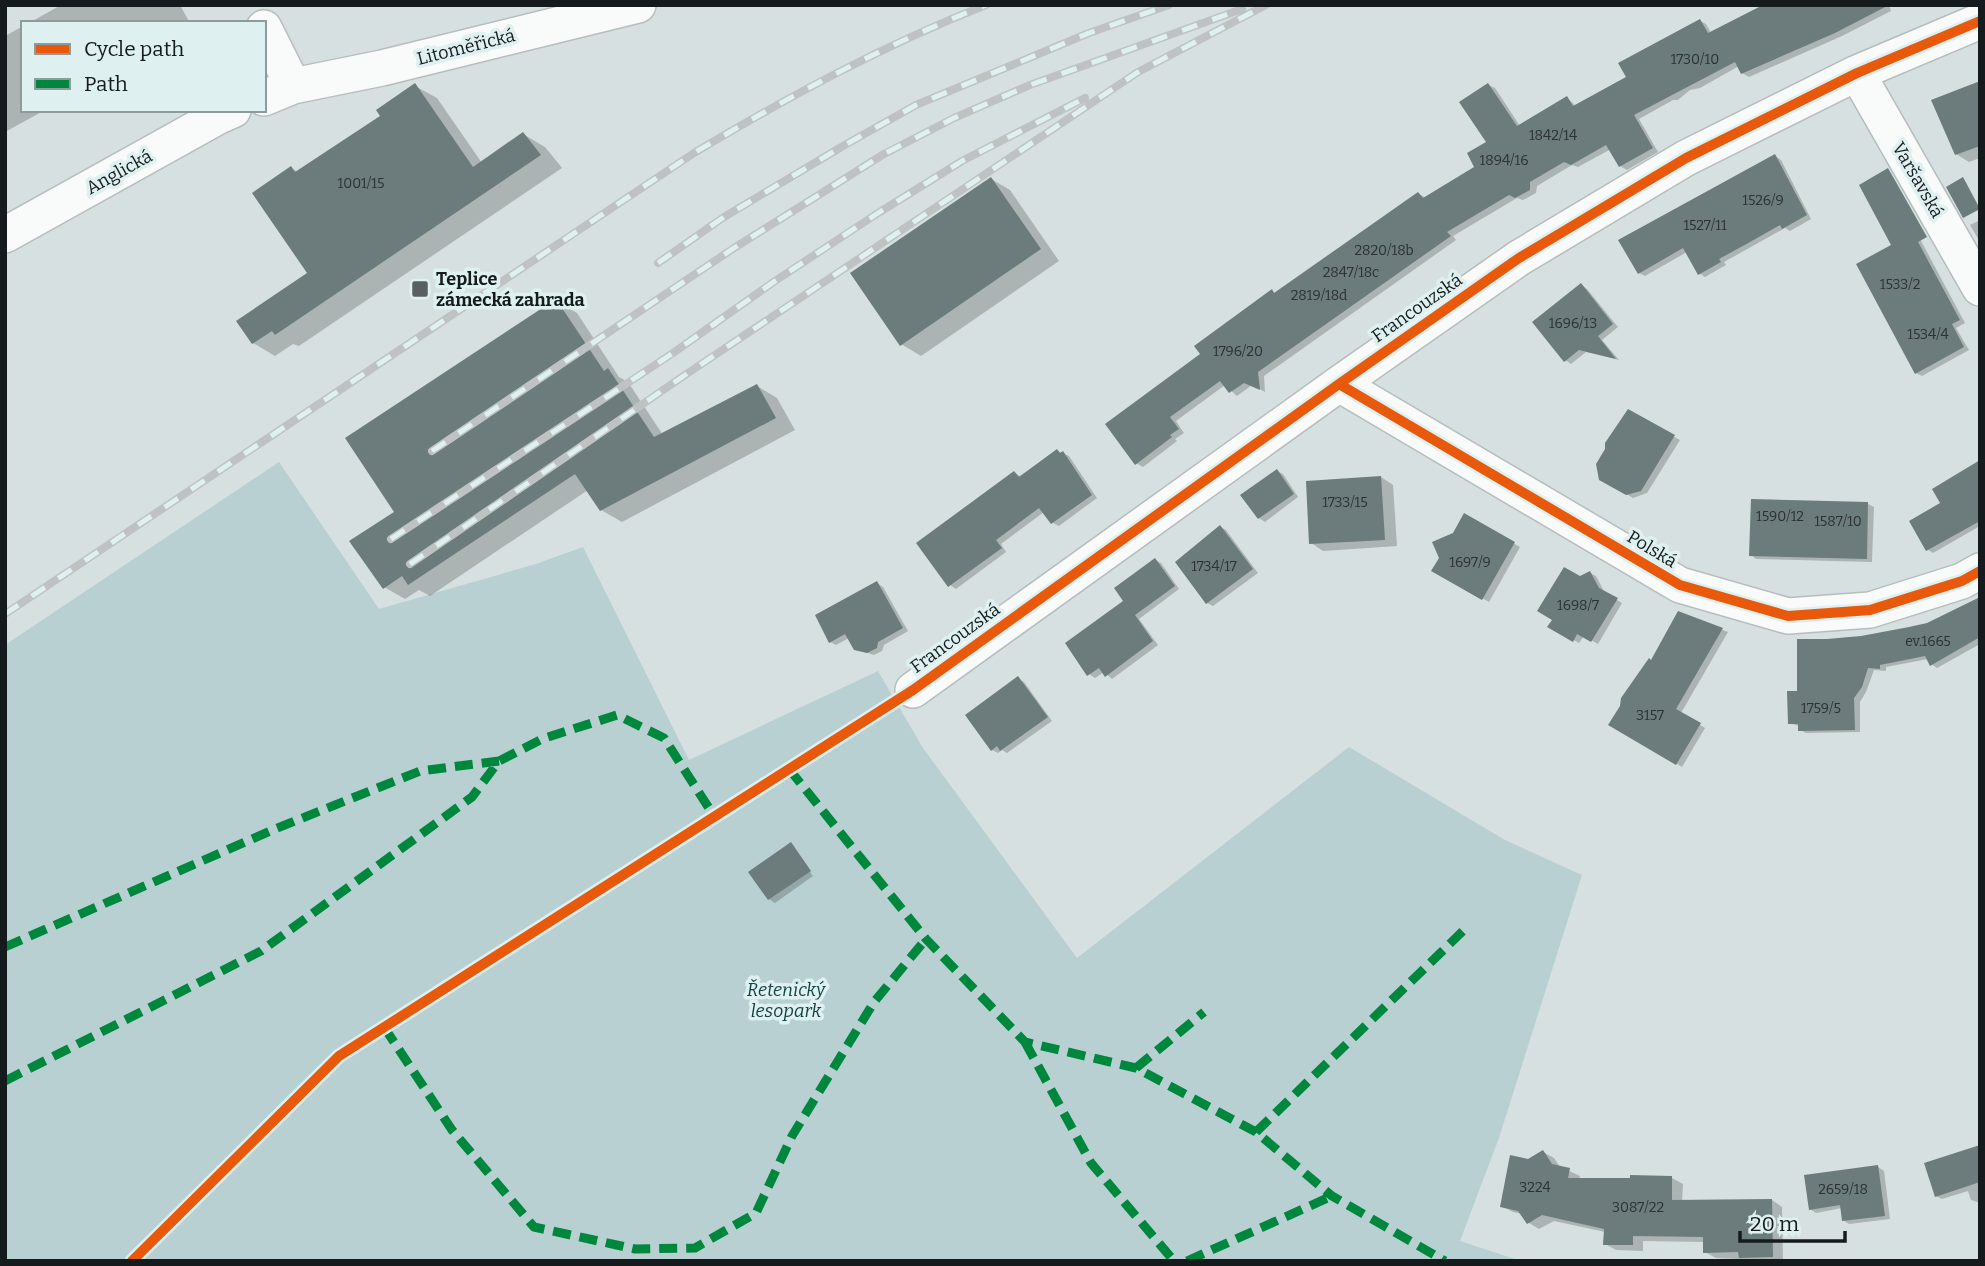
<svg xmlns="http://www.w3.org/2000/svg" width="1985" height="1266" font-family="Bitter,serif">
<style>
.green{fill:#b9d0d2}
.shadow{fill:#0003}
.building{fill:#6c7b7c}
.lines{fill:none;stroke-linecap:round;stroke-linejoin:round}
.minor-casing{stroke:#b6bdbd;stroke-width:38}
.minor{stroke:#f9fafa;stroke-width:35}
.rail-casing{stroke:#bfc2c2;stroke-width:8}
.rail{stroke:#dff0f1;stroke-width:5;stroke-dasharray:16;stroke-linecap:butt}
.quiet{stroke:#00873e;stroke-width:9;stroke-dasharray:18 9;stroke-linecap:butt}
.cycleway-casing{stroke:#dff0f1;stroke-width:15}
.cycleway{stroke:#e8590c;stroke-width:10}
.poi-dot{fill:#596061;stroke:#dff0f1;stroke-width:2.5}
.labels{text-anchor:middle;stroke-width:7;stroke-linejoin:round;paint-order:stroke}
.number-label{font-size:14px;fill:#2b3334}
.street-label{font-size:18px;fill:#151b1c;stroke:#dff0f1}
.poi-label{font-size:18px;font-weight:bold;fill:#151b1c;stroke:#dff0f1;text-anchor:start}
.park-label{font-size:18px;font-style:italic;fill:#114144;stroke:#dff0f1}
</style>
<rect width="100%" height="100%" fill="#d6e0e0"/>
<!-- green -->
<path class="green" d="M279,462L379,609L536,564L583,547L689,760L878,671L923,748L1077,958L1349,747L1505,840L1582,875L1499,1138L1460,1241L1521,1261H5V645Z"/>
<!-- shadow -->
<path class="shadow" d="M61,5H180L190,23H29Z
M1763,5H1889L1891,11L1842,36L1749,77L1742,73L1739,66L1700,88L1690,90L1678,100H1673L1639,119L1658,152L1627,170L1620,166L1611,149L1578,167L1572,165L1537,186L1536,193L1523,200L1517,198L1453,236L1456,240L1264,376L1265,392L1252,385L1237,396L1225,385L1176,421L1184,433L1175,439L1177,441L1143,467L1136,463L1202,354L1272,291L1276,294L1419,194L1426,198L1477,167L1488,142V85L1495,88L1520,126L1567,98L1576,106L1628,78L1700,21L1706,24L1711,33Z
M23,26V110H45L5,132V36Z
M1980,83V158L1969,162L1956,154Z
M415,86L437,98L482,163L523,134L545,147L562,168L299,346L293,344L275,356L253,343L309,273L291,168L298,172L382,116Z
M1775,156L1781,160L1811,219L1790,231L1785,228L1724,262L1726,265L1705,277L1699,273L1687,252L1645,276L1639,273Z
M991,179L1010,190L1059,261L921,356L901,344Z
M1980,220V242L1970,225Z
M1920,239L1965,323L1956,328L1969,350L1922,376L1916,373L1858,265Z
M1581,285L1587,289L1618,327L1602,340L1619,360L1586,352L1571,364L1565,360Z
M556,301L577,313L619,377L628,382L663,435L757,386L777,398L795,430L622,522L601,510L588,490L430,596L419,590L405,599L384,587L396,513Z
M1628,411L1680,440L1647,493L1633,498L1601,479Z
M1057,451L1069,456L1097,498L1059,526L1053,523L1044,512L1001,544L1006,552L956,589L950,585L1014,473L1020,476Z
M1980,463V526L1933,553L1927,549L1942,504Z
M1277,471L1283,474L1298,497L1265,522L1259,518L1243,496Z
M1381,477L1393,485L1397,546L1323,551L1311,543Z
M1753,501L1868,504L1874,507L1872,562L1756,559L1751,555Z
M1465,516L1520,547L1489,602L1457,584L1454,534Z
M1220,527L1226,530L1258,573L1213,606L1207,603Z
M1155,560L1161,563L1179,589L1139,619L1158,645L1112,679L1104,672L1095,678L1089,674L1126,601Z
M1590,573L1596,576L1605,593L1622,603L1598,644L1584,636L1579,643L1550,626L1580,578Z
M877,583L883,587L908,631L884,645L882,651L874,655L855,649L849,638L836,645L830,642Z
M1980,599V644L1937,668L1931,664L1928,659L1886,667V671L1874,670L1866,692L1860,702V732L1806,733L1800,730L1799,726L1789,723L1799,692L1861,638L1927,624Z
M1679,613L1728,632L1681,713L1705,728L1682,767L1611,724L1651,662Z
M1018,679L1024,682L1052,721L1007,753L1002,750L998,753L992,750Z
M791,844L795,847H792L813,876L775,903L769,899Z
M1980,1146V1203L1971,1200L1968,1191L1942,1199L1936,1196Z
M1543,1152L1554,1158L1560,1167L1580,1176L1579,1180L1672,1178L1683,1184L1682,1201L1772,1200L1782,1207L1783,1261L1716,1258L1705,1252V1242L1643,1241V1251L1616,1250L1605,1244V1232L1554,1221L1539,1229L1529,1223L1523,1214L1513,1212L1502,1206L1529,1161Z
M1878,1167L1884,1171L1890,1219L1849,1224L1843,1220L1842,1208L1816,1213L1810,1209Z"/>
<!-- building -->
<path class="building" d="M1763,5H1889L1835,33L1741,74L1735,62L1634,115L1653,148L1619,167L1606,145L1571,165L1564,162L1530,182V190L1515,198L1509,195L1447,232L1451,236L1258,372L1260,390L1244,383L1229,393L1220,381L1170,417L1179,429L1170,435L1172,437L1135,465L1105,424L1200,354L1194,346L1272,289L1274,293L1418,192L1423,198L1474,167L1467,153L1486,142L1459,102L1488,83L1517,126L1567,96L1573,106L1626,77L1618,63L1700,19L1708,33Z
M1980,81V146L1955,155L1931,100Z
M415,83L473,167L523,132L541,155L275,335L272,331L252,344L236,321L307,273L252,193L291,166L295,172L380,116L376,110Z
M1775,154L1807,215L1782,229L1780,225L1750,242L1719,259L1721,262L1698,275L1683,248L1638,274L1618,240Z
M1888,168L1927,237L1918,242L1960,320L1952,324L1964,347L1915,374L1856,264L1891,245L1859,185Z
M991,177L1041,249L900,346L850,273Z
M1963,177L1980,209L1963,218L1946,187Z
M1581,283L1613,324L1598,336L1616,359L1579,350L1564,362L1532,322Z
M556,299L604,371L608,368L654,437L757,384L776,418L600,511L575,474L408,585L402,576L383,589L349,541L394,512L345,438Z
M1628,409L1675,435L1641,491L1626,495L1599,480L1596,464L1605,449V443Z
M1057,449L1060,453L1063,451L1092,495L1051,524L1039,508L996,540L1002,548L948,587L916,543L1014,471L1019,477Z
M1980,460V521L1926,551L1909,521L1940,503L1932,489Z
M1277,469L1294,494L1258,519L1240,495Z
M1381,476L1385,540L1309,544L1306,481Z
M1751,499L1868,502L1867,559L1749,556Z
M1464,513L1515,542L1482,600L1431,571L1439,558L1432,542L1453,533Z
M1220,525L1253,569L1206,604L1175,562Z
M1155,558L1175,586L1135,615L1153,641L1105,677L1099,668L1087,676L1065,643L1123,601L1114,588Z
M1564,567L1580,576L1590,571L1599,588L1618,598L1591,642L1577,634L1573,642L1547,627L1552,620L1537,611Z
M877,581L903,628L878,642L877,648L867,653L854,650L845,634L829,643L815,615Z
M1980,597V637L1930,666L1925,656L1880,665V669L1868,668L1862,687L1854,698L1855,730L1798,731V724H1788L1787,691H1797V639H1827L1861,636L1909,627L1927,623Z
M1678,611L1723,628L1676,709L1701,723L1676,765L1608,725L1620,706L1621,698L1649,658L1651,660Z
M1018,676L1048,717L1000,751L997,746L991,751L965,715Z
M791,842L811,871L768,900L748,872Z
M1980,1145V1182L1935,1197L1924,1163Z
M1543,1150L1552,1164L1570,1168L1568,1178H1630V1175L1672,1176V1200L1772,1199L1773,1257L1739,1258L1738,1252L1703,1253V1237L1633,1236V1245H1603L1604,1229L1542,1215L1527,1224L1518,1211L1500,1207L1510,1155L1528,1159Z
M1878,1165L1885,1216L1842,1221L1840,1205L1809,1210L1804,1175Z"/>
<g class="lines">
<defs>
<path id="minor" d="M264,28L293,86
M1857,73L1980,288
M264,98L293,86L382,68L638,5
M5,235L219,116L233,110
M1339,384L1680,585L1788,616L1870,610L1962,581L1980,571
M913,690L1339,384L1519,258L1686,158L1857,73L1980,21"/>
</defs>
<!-- minor casing -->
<use href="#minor" class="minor-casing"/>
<!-- minor -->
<use href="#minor" class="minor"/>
<defs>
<path id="rail" d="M658,263L724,217L843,146L916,105L1089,33L1169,5
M432,451L734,248L884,154L954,118L1030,85L1242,9
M391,539L673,353L775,281L875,215L962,161L1085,98
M410,564L685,375L1138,72L1266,5
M5,614L694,153C788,97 884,45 986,5"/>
</defs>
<!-- rail casing -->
<use href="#rail" class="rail-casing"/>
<!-- rail -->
<use href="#rail" class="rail"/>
<!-- quiet -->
<path class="quiet" d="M789,769L926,939L1025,1042L1136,1068L1256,1132L1332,1196L1445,1261
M5,947L275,829L420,771L499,761
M384,1027L452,1130L534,1227L635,1249L695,1248L756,1213L792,1136L874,1002L926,939
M1025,1042L1091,1163L1174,1261
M1136,1068L1204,1012
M5,1081L261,951L472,797L499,761L542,739L617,715L664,738L714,816
M1256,1132L1465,929
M1187,1261L1332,1196"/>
<defs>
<path id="cycleway" d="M1339,384L1680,585L1788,616L1870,610L1962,581L1980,571
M132,1261L339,1056L913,690L1339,384L1519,258L1686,158L1857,73L1980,21"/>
</defs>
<!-- cycleway casing -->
<use href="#cycleway" class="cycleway-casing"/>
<!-- cycleway -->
<use href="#cycleway" class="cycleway"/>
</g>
<!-- markers -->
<rect class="poi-dot" x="411" y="280" width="18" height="18" rx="3.5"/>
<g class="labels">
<!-- number labels -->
<g class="number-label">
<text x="1695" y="64">1730/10</text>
<text x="1553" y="140">1842/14</text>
<text x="1504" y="165">1894/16</text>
<text x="361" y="188">1001/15</text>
<text x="1763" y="205">1526/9</text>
<text x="1705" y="230">1527/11</text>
<text x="1384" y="255">2820/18b</text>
<text x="1351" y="277">2847/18c</text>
<text x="1900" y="289">1533/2</text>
<text x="1319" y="300">2819/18d</text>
<text x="1573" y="328">1696/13</text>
<text x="1928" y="339">1534/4</text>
<text x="1238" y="356">1796/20</text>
<text x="1345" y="507">1733/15</text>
<text x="1780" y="521">1590/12</text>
<text x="1838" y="526">1587/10</text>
<text x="1470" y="567">1697/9</text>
<text x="1214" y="571">1734/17</text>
<text x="1578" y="610">1698/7</text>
<text x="1928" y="646">ev.1665</text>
<text x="1821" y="713">1759/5</text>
<text x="1650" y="720">3157</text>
<text x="1535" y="1192">3224</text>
<text x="1843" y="1194">2659/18</text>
<text x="1638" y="1212">3087/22</text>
</g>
<!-- street labels -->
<g class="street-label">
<text transform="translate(466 47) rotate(-14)" y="6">Litoměřická</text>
<text transform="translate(119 172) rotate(-29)" y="6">Anglická</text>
<text transform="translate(1918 180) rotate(60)" y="6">Varšavská</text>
<text transform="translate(1417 308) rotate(-35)" y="6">Francouzská</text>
<text transform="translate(1652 549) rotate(31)" y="6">Polská</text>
<text transform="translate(955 638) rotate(-36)" y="6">Francouzská</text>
</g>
<!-- poi labels -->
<g class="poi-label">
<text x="436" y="285">Teplice<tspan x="436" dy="21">zámecká zahrada</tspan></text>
</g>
<!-- park labels -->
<g class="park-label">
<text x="786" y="996">Řetenický<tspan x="786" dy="21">lesopark</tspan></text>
</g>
</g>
<!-- border -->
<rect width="1985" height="1266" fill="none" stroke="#151b1c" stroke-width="14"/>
<!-- legend -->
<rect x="21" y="21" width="245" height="91" fill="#dff0f1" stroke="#8e9b9c" stroke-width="2"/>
<rect x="35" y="44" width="35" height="10" fill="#e8590c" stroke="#8e9b9c" stroke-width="2"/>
<text x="84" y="56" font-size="21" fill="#151b1c">Cycle path</text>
<rect x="35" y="79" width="35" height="10" fill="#00873e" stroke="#8e9b9c" stroke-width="2"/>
<text x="84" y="91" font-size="21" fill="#151b1c">Path</text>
<!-- scale -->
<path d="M1740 1231v10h105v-10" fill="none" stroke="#151b1c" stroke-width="3.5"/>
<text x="1750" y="1231" font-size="21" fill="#151b1c" stroke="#dff0f1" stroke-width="5" paint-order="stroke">20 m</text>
</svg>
